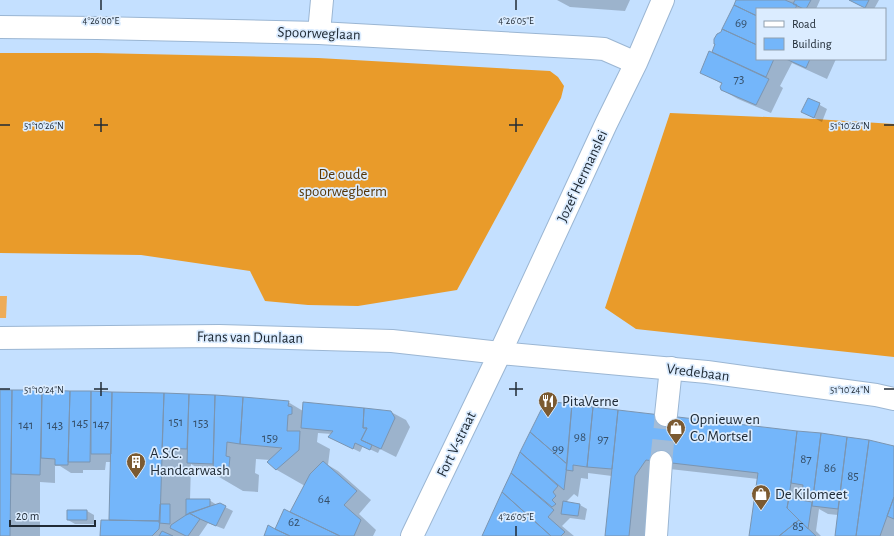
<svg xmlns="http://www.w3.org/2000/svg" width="894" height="536" font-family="'Alegreya Sans',sans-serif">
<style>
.green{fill:#eeac58}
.forest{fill:#e99b2a}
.shadow{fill:#0003;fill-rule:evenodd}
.building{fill:#74b6fa;stroke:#7b95b1}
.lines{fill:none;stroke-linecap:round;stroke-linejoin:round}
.minor-tunnel{stroke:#a3bcd7;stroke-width:22;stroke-dasharray:22 11;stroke-linecap:butt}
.minor-casing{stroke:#9bb6d3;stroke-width:24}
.major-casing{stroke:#9bb6d3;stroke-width:24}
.minor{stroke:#fff;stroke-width:22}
.major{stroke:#fff;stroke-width:22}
.ticks{fill:none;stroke:#202b36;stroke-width:1.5}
.labels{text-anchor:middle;stroke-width:3.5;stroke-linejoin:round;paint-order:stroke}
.number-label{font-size:13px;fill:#354e67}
.street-label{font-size:15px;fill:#202b36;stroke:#dbecff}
.park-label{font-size:15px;fill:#56370a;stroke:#dbecff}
.poi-label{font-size:15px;fill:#202b36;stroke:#dbecff;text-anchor:start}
.ticks-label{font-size:10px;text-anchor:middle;fill:#202b36;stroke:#dbecff;stroke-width:3.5;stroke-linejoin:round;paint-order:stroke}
</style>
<rect width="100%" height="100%" fill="#c4e0ff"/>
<!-- green -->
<path class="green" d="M0,296H7L6,318H0Z"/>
<!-- forest -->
<path class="forest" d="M0,53H97L318,58L550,71L558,77L564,86L561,98L457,290L358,306L308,305L265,301L250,271L141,255L0,253Z
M670,113L815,119L894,124V357L636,329L605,308Z"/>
<!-- shadow -->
<path class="shadow" d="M557,0H630L625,11L570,7Z
M737,0H820L816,9H757V59H836L827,79L792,63L780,86L783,88L771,113L738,99L722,90V84L701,72L712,53Z
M850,0H879L874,9H868Z
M809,99L827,109L822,122L802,112Z
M0,391L112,393L243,398L288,402L303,411L391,412L406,420L410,427L396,457L380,449L378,453L363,446L360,452L337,441L332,434L318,433L317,442L330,449L328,465L338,471L371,500L359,514L376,530L373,536H265L276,531L291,514L305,486L277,470L269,462L270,460L256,459L255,473L259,475L258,492L243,491L214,474V471H203L191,464L190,500H209L217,505L225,507L233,511L224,529L208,523L199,536H101L113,521L110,520L111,462H106L105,470H83V473H71L60,466H55V483L40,482V536H0Z
M821,434L869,441L894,447V536H836L838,515L828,514L819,509L816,531L821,536H750L758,479L661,468L650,484L645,536H606L612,476L588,473V479L581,478L578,497L574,494L567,501L568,503L580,505L587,509L585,520L570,518L562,526L574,536H483L521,453ZM805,496L813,501V503L804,502Z
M87,511L94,515V524H75L68,520Z"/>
<!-- building -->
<path class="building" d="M736,0H785L797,5L795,9H757V16L734,5Z
M795,0H811L806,9H804L793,4Z
M849,0H869L865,8Z
M734,5L757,16V45L722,29Z
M722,29L757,45V59H774L766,77L712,52L715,44H714V39L717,34L721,32Z
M709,51L769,79L756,105L721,90L720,87L722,83L700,73Z
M786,59H810L806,68Z
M808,98L820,103L814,118L801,112Z
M0,390H12L10,536H0Z
M12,390H42L40,475L11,474Z
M42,390L70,391L68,465H55V459L41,458Z
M70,391H91L90,462H68Z
M91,391L112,392L111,454H91Z
M112,392L164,393L160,521L109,520Z
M164,393L189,394L187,449L162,448Z
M189,394L215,395L213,464L187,463Z
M215,395L243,397L240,444L227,442L226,456L230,457L228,476L213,474Z
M243,397L289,401L288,406L292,407V414L288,415L287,431H300L299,450L276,470L267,462L282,448L240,444Z
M303,402L364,408L363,428H367L361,440L372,445L370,450L355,443L353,449L328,437L333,431L301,428Z
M554,402L572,404L567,464L530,432L541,410Z
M572,404L593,407L587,467L573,465V471L566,470Z
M593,407L618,410L612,469L587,467Z
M364,408L391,411L395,418L381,449L361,440L367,428H363Z
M618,410L797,431L791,483L787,508L799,520L779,536H749L758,473L646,460L635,476L629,536H605Z
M797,431L821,433L813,497L802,496L803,485L791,483Z
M530,432L567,464L564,490L520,452Z
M821,433L847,437L838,509L812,506Z
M847,437L869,440L856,536H835Z
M869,440L894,446V497L880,536H856Z
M520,452L558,486L553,492L556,496L552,500L556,504L552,507L511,473Z
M323,461L357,491L344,505L361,520L354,536H340L290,512L310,474Z
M511,473L554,510L548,517L565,532L561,536H551L502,492Z
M502,492L551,536H482Z
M894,497V519L887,516Z
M789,498L812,502L808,529L787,508Z
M186,499H210V506L186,515Z
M563,501L580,504L578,516L561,514Z
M220,503L226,506L216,526L200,519L189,513Z
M160,504H170V524L159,523Z
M284,509L290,512L340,536H290L275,529Z
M67,510H87V520H67Z
M189,513L200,519L188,536H186L170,528L171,525Z
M101,520L160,521L159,529L152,536H100Z
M799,520L816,536H779Z
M268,525L275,529L290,536H264Z
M162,531L173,536H159Z"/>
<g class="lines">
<!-- minor-tunnel -->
<path class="minor-tunnel" d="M661,462L666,415"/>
<defs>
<path id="minor" d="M0,27L97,28L319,33L591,48L604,49L636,63
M319,33L322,0
M666,415L671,368
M412,536L500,353L606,124L636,63L663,0
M656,536L661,462"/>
<path id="major" d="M0,338L219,336L392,341L500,353L707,372L876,395L894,399"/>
</defs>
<!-- minor casing -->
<use href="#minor" class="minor-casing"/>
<!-- major casing -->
<use href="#major" class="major-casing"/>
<!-- minor -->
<use href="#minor" class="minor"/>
<!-- major -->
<use href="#major" class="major"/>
</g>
<!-- ticks -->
<path class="ticks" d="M101,0V10M516,0V10M101,118V132M516,118V132M0,125H10M94,125H108M509,125H523M884,125H894M101,382V396M516,382V396M0,389H10M94,389H108M509,389H523M884,389H894M516,526V536"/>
<!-- icons -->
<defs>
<symbol id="restaurant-pin" viewBox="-11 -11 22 30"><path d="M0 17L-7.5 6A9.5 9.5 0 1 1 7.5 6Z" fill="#7b5a31" stroke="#dbecff"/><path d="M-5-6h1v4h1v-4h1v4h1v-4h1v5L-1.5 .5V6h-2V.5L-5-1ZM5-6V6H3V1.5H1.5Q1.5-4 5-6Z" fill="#fff"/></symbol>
<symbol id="shop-pin" viewBox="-11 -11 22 30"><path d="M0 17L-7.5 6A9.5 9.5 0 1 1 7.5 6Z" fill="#7b5a31" stroke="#dbecff"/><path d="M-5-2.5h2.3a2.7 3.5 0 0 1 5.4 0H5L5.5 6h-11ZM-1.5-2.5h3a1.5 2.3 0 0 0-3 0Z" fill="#fff"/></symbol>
<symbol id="building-pin" viewBox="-11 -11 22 30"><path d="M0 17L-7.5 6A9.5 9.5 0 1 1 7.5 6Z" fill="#7b5a31" stroke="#dbecff"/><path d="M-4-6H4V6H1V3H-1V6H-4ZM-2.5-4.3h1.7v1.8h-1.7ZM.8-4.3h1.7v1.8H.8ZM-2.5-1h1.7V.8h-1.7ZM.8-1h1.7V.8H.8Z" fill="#fff"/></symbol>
</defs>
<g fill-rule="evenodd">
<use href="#restaurant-pin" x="537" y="390" width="22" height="30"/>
<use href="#shop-pin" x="665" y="417" width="22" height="30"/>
<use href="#building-pin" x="125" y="451" width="22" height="30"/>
<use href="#shop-pin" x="750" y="483" width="22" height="30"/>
</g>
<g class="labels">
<!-- number labels -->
<g class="number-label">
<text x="741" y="27">69</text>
<text x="739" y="83">73</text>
<text x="176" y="426">151</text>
<text x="80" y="427">145</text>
<text x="201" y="427">153</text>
<text x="101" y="428">147</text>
<text x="26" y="429">141</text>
<text x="55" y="429">143</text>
<text x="580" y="441">98</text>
<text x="270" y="442">159</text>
<text x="603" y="443">97</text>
<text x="558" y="453">99</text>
<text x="806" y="463">87</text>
<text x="830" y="472">86</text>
<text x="853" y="480">85</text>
<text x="324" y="503">64</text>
<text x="294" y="526">62</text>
<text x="798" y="530">85</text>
</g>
<!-- street labels -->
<g class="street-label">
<text transform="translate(319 33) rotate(2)" y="5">Spoorweglaan</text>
<text transform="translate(582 176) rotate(-65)" y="5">Jozef Hermanslei</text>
<text transform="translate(250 337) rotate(1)" y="5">Frans van Dunlaan</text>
<text transform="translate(698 372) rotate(7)" y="5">Vredebaan</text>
<text transform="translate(456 444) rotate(-64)" y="5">Fort V-straat</text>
</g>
<!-- park labels -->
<g class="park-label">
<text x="343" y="179">De oude<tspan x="343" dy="17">spoorwegberm</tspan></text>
</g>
<!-- poi labels -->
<g class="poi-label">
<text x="562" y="406">PitaVerne</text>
<text x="690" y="424">Opnieuw en<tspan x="690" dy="17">Co Mortsel</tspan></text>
<text x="150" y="458">A.S.C.<tspan x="150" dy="17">Handcarwash</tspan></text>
<text x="775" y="499">De Kilomeet</text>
</g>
</g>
<g class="ticks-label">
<text x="101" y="24">4°26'00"E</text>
<text x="516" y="24">4°26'05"E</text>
<text x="44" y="129">51°10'26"N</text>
<text x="850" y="129">51°10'26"N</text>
<text x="44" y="393">51°10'24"N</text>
<text x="850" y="393">51°10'24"N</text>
<text x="516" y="520">4°26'05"E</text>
</g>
<!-- legend -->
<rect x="756" y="8" width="130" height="52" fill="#dbecff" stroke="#909faf"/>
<rect x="764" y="21" width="20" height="6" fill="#ffffff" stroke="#909faf"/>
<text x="792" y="28" font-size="12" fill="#202b36">Road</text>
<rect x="764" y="38" width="20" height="12" fill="#74b6fa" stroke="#909faf"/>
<text x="792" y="48" font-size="12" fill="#202b36">Building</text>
<!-- scale -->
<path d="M10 520v6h85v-6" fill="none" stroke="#202b36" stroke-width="2"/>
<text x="16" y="520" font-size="12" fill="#202b36" stroke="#dbecff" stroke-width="3" paint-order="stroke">20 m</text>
</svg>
